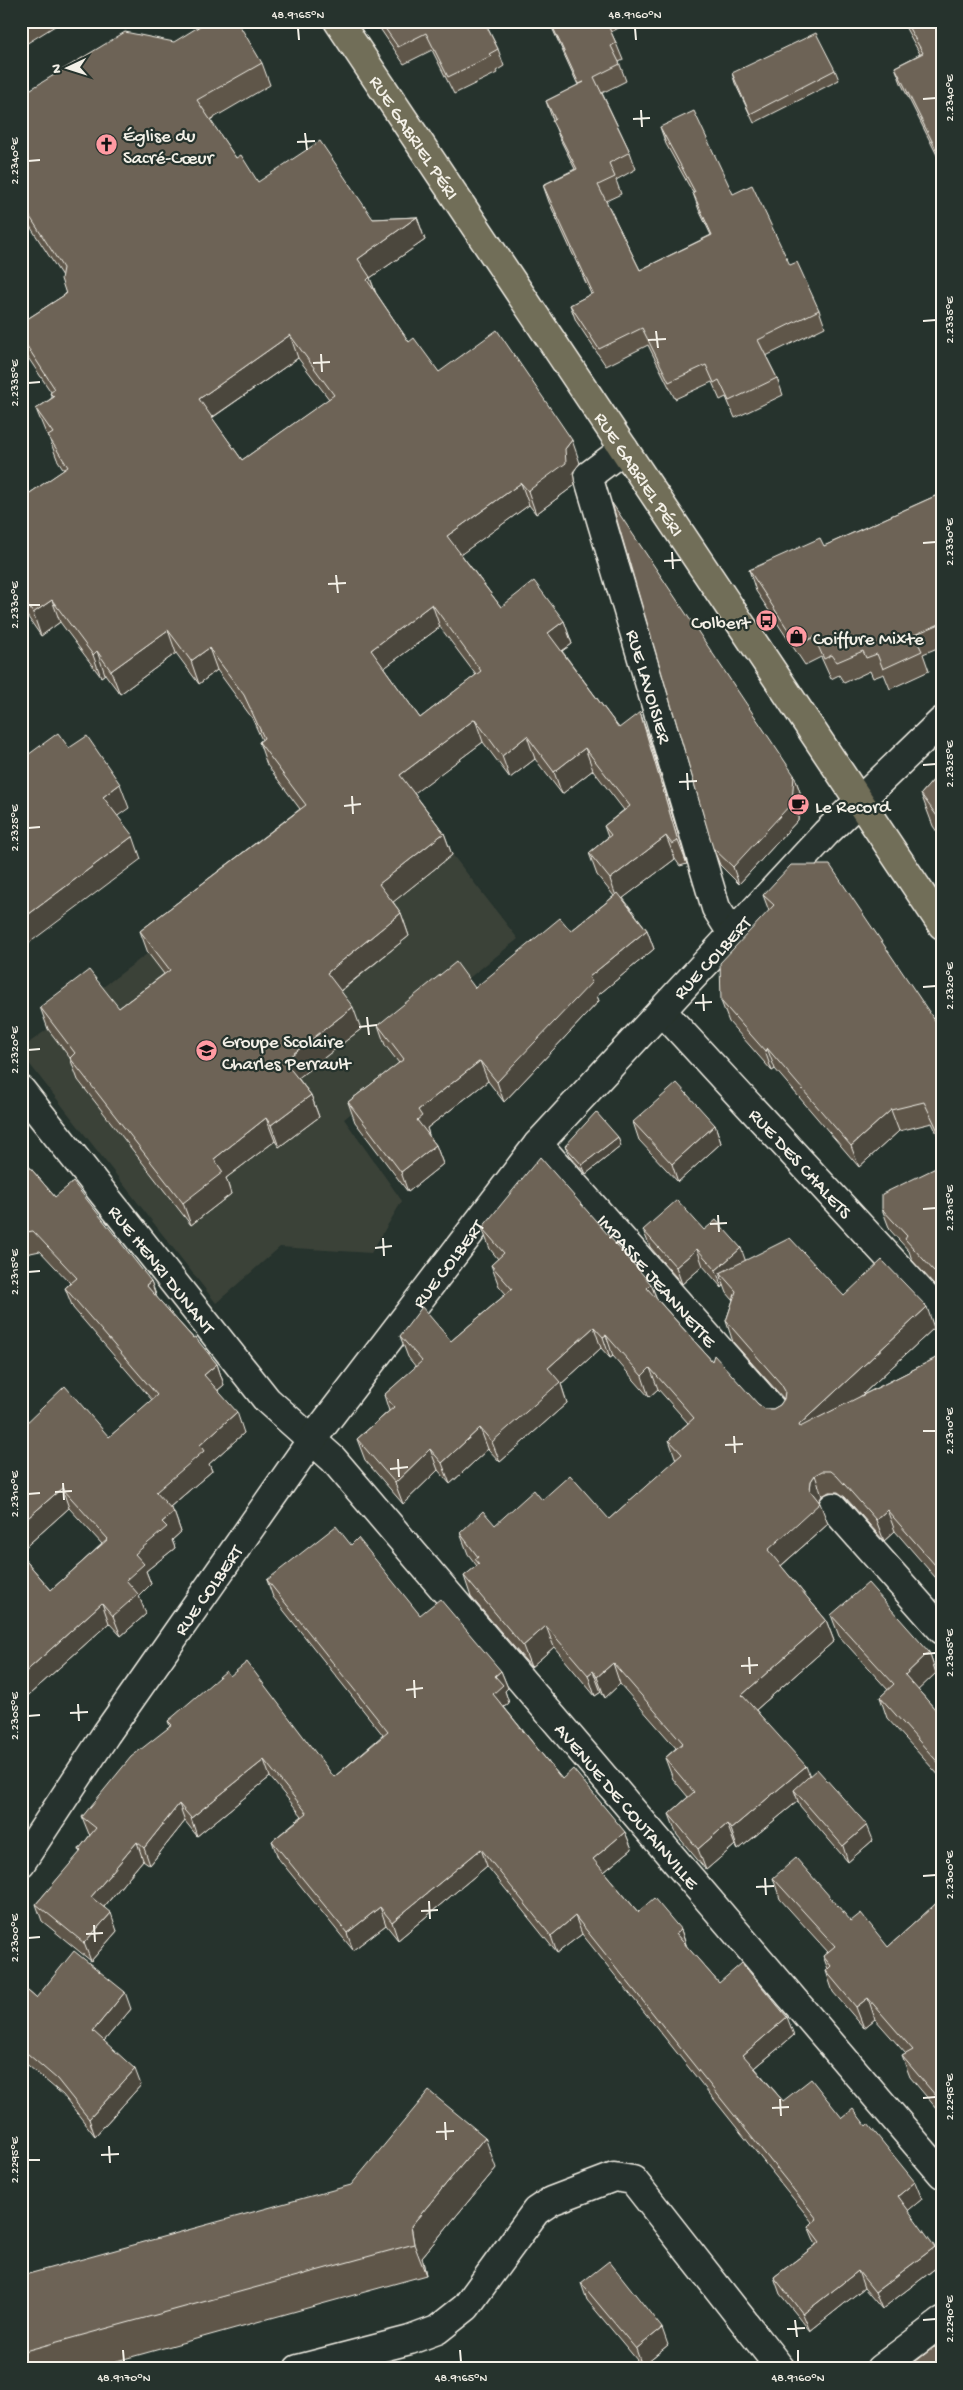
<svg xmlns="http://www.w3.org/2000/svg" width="963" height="2390" font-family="'Gochi Hand',sans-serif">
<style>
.built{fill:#3b4239}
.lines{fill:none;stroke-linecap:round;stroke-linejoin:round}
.minor-casing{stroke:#f4f1e8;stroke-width:31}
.major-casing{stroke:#f4f1e8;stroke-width:31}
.minor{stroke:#26332d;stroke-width:28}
.major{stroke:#716e59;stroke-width:28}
.wall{fill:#5e564a;stroke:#f4f1e8;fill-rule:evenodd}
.shaded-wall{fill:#4c463c;stroke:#f4f1e8}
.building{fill:#6d6456;stroke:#f4f1e8;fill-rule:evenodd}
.ticks{fill:none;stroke:#f4f1e8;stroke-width:2}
.labels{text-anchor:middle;stroke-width:4.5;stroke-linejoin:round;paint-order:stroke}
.poi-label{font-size:19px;fill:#f4f1e8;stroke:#26332d;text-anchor:start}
.street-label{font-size:19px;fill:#f4f1e8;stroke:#26332d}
.neatline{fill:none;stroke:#f4f1e8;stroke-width:2}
.ticks-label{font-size:12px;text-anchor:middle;fill:#f4f1e8}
</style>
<rect width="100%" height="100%" fill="#26332d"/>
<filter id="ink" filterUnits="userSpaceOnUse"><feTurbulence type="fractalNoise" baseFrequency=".02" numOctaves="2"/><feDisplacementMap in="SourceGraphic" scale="10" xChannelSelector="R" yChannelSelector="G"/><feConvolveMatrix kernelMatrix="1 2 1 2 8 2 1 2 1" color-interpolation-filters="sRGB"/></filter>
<g filter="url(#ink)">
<!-- built -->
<path class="built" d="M413,804L518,939L385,1045L405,1070L344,1119L402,1201L371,1253L280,1247L216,1303L21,1053V1049L323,821Z"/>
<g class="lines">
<defs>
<g id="minor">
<path id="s1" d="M624,449L588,476L716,908L733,935"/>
<path id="s2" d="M662,1011L942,1315"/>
<path id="s3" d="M21,1090L267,1400L333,1459L942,2174"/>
<path id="s4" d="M538,1144L777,1415"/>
<path d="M833,1507L942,1630"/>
<path id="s5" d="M21,1863L106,1734L311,1441L538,1144L826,833L942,721"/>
<path d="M298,2369L410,2340L437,2330L466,2307L536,2211L551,2201L614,2177L633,2180L781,2369"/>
<path d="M880,2369L942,2322"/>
</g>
<g id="major">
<path id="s6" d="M338,21L942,925"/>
</g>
</defs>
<!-- minor casing -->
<use href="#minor" class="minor-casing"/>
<!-- major casing -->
<use href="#major" class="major-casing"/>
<!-- minor -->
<use href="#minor" class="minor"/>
<!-- major -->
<use href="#major" class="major"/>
</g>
<!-- wall -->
<path class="wall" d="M21,21H63L21,47Z
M375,21H484L498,49L504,66L496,71L497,73L454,94L432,50L404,64Z
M549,21H632L611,32L616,43L623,60L619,62L626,81L602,93L630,152L636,169L616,180L621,194L606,201L640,270L711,235L699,210L693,193L666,144L660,127L733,194L790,265L819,310L825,327L766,356L777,378L783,395L735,418L726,397L720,400L712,382L675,399L648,345L606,366L576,321L570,305L591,294L549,202L543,185L575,169L559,137L546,101L578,85Z
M855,21H862L856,24Z
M902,21H942V165L901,83L895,67L920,54Z
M262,63L270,85L210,120L236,158L258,182L373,219L417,217L425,240L370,278L376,293L409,342L439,372L580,463L573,472L575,485L536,514L529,505L461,554L501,607L564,621L572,644L562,651L619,728L648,735L687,864L680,866L675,859L623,898L647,930L654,949L597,996L599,1001L504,1102L488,1081L427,1128L429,1135V1136L436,1145L443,1164L408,1192L355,1122L348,1102L399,1063L385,1045L378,1025L475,988L571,931L614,896L597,875L589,853L608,837L604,826L624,810L593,770L562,794L535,759L510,778L483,742L414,793L444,833L452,855L393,902L401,913L409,936L341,991L361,1029L298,1078L311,1095L319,1117L279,1147L275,1141L226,1178L231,1194L191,1225L78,1080L70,1058L48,1029L40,1007L119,1008L164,974L148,953L140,931L300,809L267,765L259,742L262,740L252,718L217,670L199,684L176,653L120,694L105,674L101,677L60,622L41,636L21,607V499L64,470L57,459L49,438L45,431L36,409L52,398L50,393L51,392L23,350L21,346V323L66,294L62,276L24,217L21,219V95ZM298,358L329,399L242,460L212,418ZM440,627L476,675L420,718L384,668Z
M835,70L839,80L754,123L735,83L732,73Z
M942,493V646L923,654L929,671L890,689L884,674L873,678L870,671L844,683L839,675L831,679L821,657L805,665L756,591L749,570L824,546Z
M942,770V839L933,826L921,794Z
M794,775L800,792L798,820L739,884L720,865L713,848Z
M763,895L942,1031V1144L932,1123L899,1131L859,1167L775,1069L772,1071L729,1022L721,1001L769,911Z
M633,1122L715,1125L721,1143L678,1182L639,1140Z
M565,1146H621L586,1174L569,1155Z
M21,1157L55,1197L151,1281L157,1298L217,1364L224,1385L218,1390L244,1433L209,1464L212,1471L170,1507L174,1512L181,1532L172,1540L175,1548L146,1571L151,1584L139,1596L146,1614L121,1636L109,1623L21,1702V1555L51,1590L102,1544L69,1508L21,1551V1428L109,1437L152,1400L73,1308L65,1288L70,1283L40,1251L21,1255Z
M942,1165V1293L912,1260L909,1251L890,1230L882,1209Z
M482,1228L651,1284L657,1299L712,1361L758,1404L765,1409H773L780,1405L784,1399L733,1342L726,1321L733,1300L727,1293L724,1285L722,1288L703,1266L682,1284L650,1247L643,1230H704L745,1260L934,1328L861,1396L942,1355V1585L895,1531L884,1541L845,1497L838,1492H829L822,1496L818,1501L828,1524L781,1566L826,1620L834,1641L756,1710L810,1776L873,1840L848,1862L800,1806L798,1801L738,1850L735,1845L706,1870L677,1835L669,1814L688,1797L673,1779L665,1758L676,1748L620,1684L605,1698L601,1692L595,1696L554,1647L531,1667L471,1597L464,1576L477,1566L468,1554L460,1533L495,1525L542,1500L609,1519L676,1460L669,1440L688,1423L658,1389L649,1397L613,1356L610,1358L601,1348L561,1384L567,1403L500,1462L488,1449L450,1484L438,1470L403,1504L365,1460L357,1439L389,1411L384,1395L416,1367L408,1357L400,1336L451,1341L506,1294L499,1286L491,1265L498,1259L490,1249Z
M351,1545L420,1615L501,1671L508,1688L505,1691L509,1703L504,1707L562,1779L625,1832L632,1849L604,1872L638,1912L681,1930L687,1947L719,1983L794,2035L755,2068L783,2101L842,2118L922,2199L908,2210L941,2264L882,2309L864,2288L810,2331L780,2294L774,2277L816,2245L808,2226L812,2222L582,1934L557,1953L487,1866L398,1940L386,1925L353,1950L278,1858L272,1841L302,1816L270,1777L197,1836L185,1821L150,1865L143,1860L104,1907L117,1931L91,1961L42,1921L36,1904L80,1853L79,1849L90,1835L89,1834L82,1817L170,1726L168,1721L230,1676L334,1777L383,1735L273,1597L267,1580Z
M831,1615L929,1652L936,1673L918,1690L942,1717V1779L887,1718L880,1697L888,1690L839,1636Z
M773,1878L851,1921L888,1947L942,1898V2115L910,2077L902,2056L906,2054L875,2019L864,2028L833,1992L826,1971L828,1969L823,1956L828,1952L780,1899Z
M21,1985L36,1998L131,2009L104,2041L141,2085L95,2136L63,2095L23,2061L21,2063Z
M496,2168L422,2257L426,2275L88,2369H21V2276Z
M581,2283L668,2345L642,2366L587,2300Z"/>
<!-- shaded-wall -->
<path class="shaded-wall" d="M417,217L425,240L370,278L378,300L375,302L358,259Z
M290,335L298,358L207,421L199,399Z
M572,440L580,463L573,472L575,485L536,514L528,491L565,449Z
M521,483L529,505L456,558L447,536Z
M52,600L60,622L41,636L33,613Z
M432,604L440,627L379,672L371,650Z
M564,621L572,644L556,655L548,633Z
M168,630L176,653L120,694L111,671Z
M209,648L217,670L199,684L191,661Z
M97,651L105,674L101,677L93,655Z
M640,712L648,735L687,864L678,841Z
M475,719L483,742L408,798L400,775Z
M527,736L535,759L510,778L502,756Z
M585,748L593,770L562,794L554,772Z
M794,775L800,792L798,820L739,884L733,867Z
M120,784L129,808L112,820L103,797Z
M444,833L452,855L387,907L379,884Z
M133,836L141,859L21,949V920Z
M666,836L675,859L618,902L610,879Z
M401,913L409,936L335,995L327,973Z
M647,930L654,949L597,996L599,1001L504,1102L497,1082L589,977Z
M353,1007L361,1029L292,1083L284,1061Z
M767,1048L775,1069L772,1071L765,1051Z
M480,1061L488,1081L427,1128L429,1135L424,1140L417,1120L418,1110Z
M311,1095L319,1117L279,1147L271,1125Z
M891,1110L899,1131L859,1167L851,1146Z
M266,1118L275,1141L226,1178L231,1194L191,1225L183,1203L214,1159Z
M715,1125L721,1143L678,1182L672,1164Z
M618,1137L621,1146L586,1174L582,1165Z
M436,1145L443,1164L408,1192L401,1172Z
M741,1248L747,1265L720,1273L724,1285L722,1288L716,1270Z
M697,1249L703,1266L682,1284L676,1267Z
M151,1281L158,1301L146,1285Z
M651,1284L659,1305L647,1288Z
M927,1307L934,1328L807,1446L799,1425Z
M594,1327L601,1348L561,1384L567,1403L500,1462L492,1442L548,1368Z
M606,1335L613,1356L610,1358L603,1337Z
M217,1364L224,1385L212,1395L204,1375Z
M650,1368L658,1389L649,1397L642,1376Z
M237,1412L244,1433L209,1464L212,1471L164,1512L156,1492L200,1445Z
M480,1428L488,1449L450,1484L442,1463Z
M430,1449L438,1470L403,1504L395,1483Z
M815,1475L822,1496L818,1502L820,1503L828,1524L775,1571L768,1550L810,1490L811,1481Z
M62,1488L69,1508L21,1551V1524Z
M887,1510L895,1531L884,1541L876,1520Z
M174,1512L181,1532L172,1540L175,1548L146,1571L151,1584L139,1596L146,1614L121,1636L113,1616L126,1580L135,1554L162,1522Z
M102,1603L109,1623L21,1702V1676Z
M826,1620L834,1641L749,1716L742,1695Z
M546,1626L554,1647L531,1667L523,1646Z
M929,1652L936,1673L912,1696L905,1675Z
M613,1663L620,1684L605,1698L597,1677Z
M501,1671L508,1688L505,1691L509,1703L499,1711L493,1694L495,1676Z
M593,1671L601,1692L595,1696L588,1675Z
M264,1760L270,1777L197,1836L191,1818Z
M806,1766L814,1787L794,1790L798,1801L738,1850L731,1829Z
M179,1804L185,1821L150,1865L144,1848Z
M727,1824L735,1845L706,1870L698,1849Z
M867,1825L873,1840L848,1862L843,1846Z
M625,1832L632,1849L599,1876L593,1859Z
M137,1842L143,1860L98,1914L91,1897Z
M481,1849L487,1866L398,1940L392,1922Z
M380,1907L386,1925L353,1950L347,1933Z
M111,1913L117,1931L91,1961L84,1943Z
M575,1916L582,1934L557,1953L551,1936Z
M681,1930L687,1948L676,1934Z
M125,1992L131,2009L99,2047L93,2031Z
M868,1998L875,2019L864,2028L856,2007Z
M787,2017L794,2035L750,2072L743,2055Z
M135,2069L141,2085L95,2136L89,2119Z
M485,2137L496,2168L422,2257L426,2275L414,2244L411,2226Z
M21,2168L24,2177L21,2181Z
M915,2182L922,2199L904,2214L898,2196Z
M935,2247L941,2264L882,2309L875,2292Z
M858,2271L864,2288L810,2331L803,2314Z
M662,2328L668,2345L642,2366L636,2349Z"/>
<!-- building -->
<path class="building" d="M208,21H237L262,63L197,100L236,158L241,155L258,182L320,141L373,219L417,217L358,259L370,277L367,280L409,342L414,338L439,372L497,330L572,440L565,449L566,463L528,491L521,483L447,536L501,607L534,581L564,621L548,633L619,728L640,712L678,841L672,844L666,836L610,879L589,853L611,835L604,826L630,806L585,748L554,772L527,736L502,756L475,719L400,775L444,833L379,884L401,913L327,973L353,1007L284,1061L311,1095L271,1125L266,1118L214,1159L223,1172L183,1203L70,1058L75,1053L40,1007L89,970L119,1008L170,970L140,931L306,805L259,742L264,738L244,695L209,648L191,661L168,630L111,671L97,651L93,655L52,600L33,613L21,596V535L24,533L21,529V499L68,467L48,436L53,433L36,409L54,397L50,393L55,389L21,337V323L66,294L61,279L63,268L21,203V95L125,32L174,42ZM290,335L334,395L242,460L199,399ZM432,604L481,671L420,718L371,650Z
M380,21H484L498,49L489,54L491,56L448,77L426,33L398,47Z
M550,21H606L616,43L611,46L620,64L594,77L630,152L609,163L615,177L598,185L640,270L712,235L693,193L695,192L660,127L694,111L733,194L752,185L790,265L797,262L819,310L758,340L777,378L729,401L719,380L714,383L706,365L669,382L642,328L599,349L570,305L593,293L543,185L577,169L552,121L555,119L546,101L584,82L579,84Z
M905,21H942V161L895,67L923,53Z
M816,33L835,70L750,114L732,73Z
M942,493V623L914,635L922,651L883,669L877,654L866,658L863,651L837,662L832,655L824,659L814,637L798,645L749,570L820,538L824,546Z
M612,503L794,775L792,803L733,867L713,848Z
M58,733L69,748L87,736L120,784L103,797L133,836L21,920V760Z
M942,770V823L921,794Z
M791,865H830L942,1031V1139L924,1102L891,1110L851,1146L767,1048L765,1051L721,1001L720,963L774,905L763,895Z
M618,893L647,930L589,977L592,982L497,1082L480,1061L418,1110L422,1116L417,1120L436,1145L401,1172L348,1102L404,1059L378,1025L456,962L475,988L560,918L571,931Z
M677,1083L715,1125L672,1164L633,1122Z
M596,1112L618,1137L582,1165L565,1146Z
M21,1157L55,1197L73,1182L151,1281L146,1285L193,1338L195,1337L217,1364L204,1375L237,1412L200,1445L204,1451L156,1492L174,1512L162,1522L167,1527L135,1554L144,1564L126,1580L138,1594L113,1616L102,1603L21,1676V1555L51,1590L108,1539L62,1488L21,1524V1428L65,1386L109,1437L157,1395L65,1288L77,1278L33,1231L21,1233Z
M540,1157L651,1284L647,1288L712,1361L714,1355L758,1404L765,1409H773L780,1405L784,1399L785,1391L781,1384L726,1321L736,1291L720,1273L790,1238L844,1296L882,1260L927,1307L799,1425L800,1427L942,1355V1573L887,1510L876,1520L837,1476L831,1471H822L815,1475L811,1481L810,1490L820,1503L768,1550L826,1620L742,1695L806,1766L731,1829L727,1824L698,1849L669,1814L694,1792L665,1758L683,1743L613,1663L597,1677L593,1671L588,1675L546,1626L523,1646L464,1576L479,1564L475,1559L478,1557L460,1533L483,1511L495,1525L534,1490L542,1500L570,1475L609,1519L682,1454L669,1440L694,1418L650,1368L642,1376L606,1335L603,1337L594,1327L548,1368L560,1382L492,1442L480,1428L442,1463L430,1449L395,1483L357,1439L394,1407L384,1395L422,1361L400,1336L422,1307L451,1341L512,1289L491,1265L504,1253L482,1228Z
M942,1165V1280L905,1239L907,1236L882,1209V1194Z
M677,1200L704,1230L716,1220L741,1248L716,1270L697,1249L676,1267L643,1230Z
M336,1526L351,1545L358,1538L420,1615L440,1599L501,1671L495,1676L503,1685L493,1694L562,1779L573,1769L625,1832L593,1859L638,1912L654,1898L681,1930L676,1934L719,1983L742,1963L787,2017L743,2055L783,2101L811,2079L842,2118L853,2109L866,2126L868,2124L915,2182L898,2196L935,2247L875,2292L858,2271L803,2314L774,2277L820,2242L808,2226L817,2219L575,1916L551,1936L481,1849L392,1922L380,1907L347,1933L272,1841L307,1813L264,1760L191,1818L179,1804L144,1848L137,1842L91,1897L111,1913L84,1943L36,1904L81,1851L79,1849L96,1828L82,1817L131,1757L172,1725L168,1721L226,1671L230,1676L247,1662L334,1777L388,1732L267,1580Z
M868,1583L929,1652L905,1675L942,1717V1767L880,1697L894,1684L831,1615Z
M817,1769L867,1825L843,1846L794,1790Z
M796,1858L851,1921L861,1913L888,1947L942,1898V2103L902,2056L913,2050L868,1998L856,2007L826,1971L831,1966L823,1956L835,1946L773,1878Z
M74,1951L125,1992L93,2031L135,2069L89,2119L57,2079L21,2048V1985L36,1998Z
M429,2091L485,2137L411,2226L414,2244L21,2352V2276L351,2185Z
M609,2261L662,2328L636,2349L581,2283Z
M942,2341V2369H906L920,2358Z"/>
</g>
<!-- ticks -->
<path class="ticks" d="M298,28L299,40M635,28L636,40M923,99L936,98M641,110L642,127M633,119L650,118M305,133L307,150M297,142L315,141M28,161L40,160M923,321L936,320M656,331L658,348M648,340L666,339M321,354L322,372M313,363L330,362M28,383L40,382M923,543L936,542M672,552L673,569M664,561L681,560M336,575L338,593M328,584L346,583M28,605H40M923,765L936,764M687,773L688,790M679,782L697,781M352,796L353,814M344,806L361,804M28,828L40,827M923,987L936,986M703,994L704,1011M695,1003L712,1002M367,1017L369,1035M359,1027L377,1025M28,1050L40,1049M923,1209L936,1208M718,1215L719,1232M710,1224L727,1223M383,1238L384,1256M375,1248L392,1246M28,1272L40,1271M923,1431H936M734,1436L735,1453M725,1445L743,1444M398,1459L399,1477M390,1469L408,1467M63,1483L64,1500M55,1492L72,1491M28,1494L40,1493M923,1654L936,1653M749,1657L750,1674M741,1666L758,1665M414,1680L415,1698M406,1690L423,1688M78,1704L79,1721M70,1713L88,1712M28,1716L40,1715M923,1876L936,1875M765,1878L766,1895M756,1887L774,1886M429,1901L430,1919M421,1911L438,1910M94,1925L95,1942M86,1934L103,1933M28,1938L40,1937M923,2098L936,2097M780,2099L781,2116M772,2108L789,2107M445,2122L446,2140M436,2132L454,2131M109,2146L110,2163M101,2155L119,2154M28,2160H40M795,2320L797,2337M923,2320L936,2319M787,2329L805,2328M123,2350L124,2362M460,2350L461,2362M798,2350V2362"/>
<!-- icons -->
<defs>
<symbol id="church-disc" viewBox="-11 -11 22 22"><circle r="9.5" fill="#ff9aa2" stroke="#26332d"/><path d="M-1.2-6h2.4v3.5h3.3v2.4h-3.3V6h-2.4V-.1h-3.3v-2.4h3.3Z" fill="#111"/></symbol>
<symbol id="bus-disc" viewBox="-11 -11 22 22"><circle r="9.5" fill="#ff9aa2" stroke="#26332d"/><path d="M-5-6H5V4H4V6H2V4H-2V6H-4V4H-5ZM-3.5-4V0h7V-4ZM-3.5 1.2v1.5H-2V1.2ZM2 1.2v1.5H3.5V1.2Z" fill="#111"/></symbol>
<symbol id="shop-disc" viewBox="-11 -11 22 22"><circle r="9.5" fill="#ff9aa2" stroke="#26332d"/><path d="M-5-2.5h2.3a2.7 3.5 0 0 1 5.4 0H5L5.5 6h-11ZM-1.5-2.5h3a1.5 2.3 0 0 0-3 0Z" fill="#111"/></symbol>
<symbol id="cafe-disc" viewBox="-11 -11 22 22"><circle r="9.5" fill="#ff9aa2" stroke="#26332d"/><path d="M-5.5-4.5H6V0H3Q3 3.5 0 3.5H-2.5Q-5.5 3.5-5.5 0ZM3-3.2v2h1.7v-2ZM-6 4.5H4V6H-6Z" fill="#111"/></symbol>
<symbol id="school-disc" viewBox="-11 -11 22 22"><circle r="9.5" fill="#ff9aa2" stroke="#26332d"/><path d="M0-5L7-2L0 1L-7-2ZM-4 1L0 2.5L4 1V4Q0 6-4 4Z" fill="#111"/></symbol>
</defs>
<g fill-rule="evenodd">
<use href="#church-disc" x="94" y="132" width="25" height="25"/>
<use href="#bus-disc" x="754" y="608" width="25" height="25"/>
<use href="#shop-disc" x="784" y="624" width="25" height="25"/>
<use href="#cafe-disc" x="786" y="792" width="25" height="25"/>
<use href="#school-disc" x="194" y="1038" width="25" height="25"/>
</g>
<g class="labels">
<!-- poi labels -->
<g class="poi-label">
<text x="123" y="141">Église du<tspan x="123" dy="22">Sacré-Cœur</tspan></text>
<text x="750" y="628" text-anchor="end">Colbert</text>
<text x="813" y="644">Coiffure Mixte</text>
<text x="815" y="812">Le Record</text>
<text x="222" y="1047">Groupe Scolaire<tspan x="222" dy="22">Charles Perrault</tspan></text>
</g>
<!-- street labels -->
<g class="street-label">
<text dy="7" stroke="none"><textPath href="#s6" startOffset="139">RUE GABRIEL PÉRI</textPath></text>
<text dy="7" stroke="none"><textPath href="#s6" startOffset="544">RUE GABRIEL PÉRI</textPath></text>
<text dy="7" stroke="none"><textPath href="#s1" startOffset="264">RUE LAVOISIER</textPath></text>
<text dy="7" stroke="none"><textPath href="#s5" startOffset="1141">RUE COLBERT</textPath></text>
<text dy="7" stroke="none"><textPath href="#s2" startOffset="206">RUE DES CHALETS</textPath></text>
<text dy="7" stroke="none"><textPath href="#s5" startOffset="736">RUE COLBERT</textPath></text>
<text dy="7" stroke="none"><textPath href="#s3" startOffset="228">RUE HENRI DUNANT</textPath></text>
<text dy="7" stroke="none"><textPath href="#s4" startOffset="181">IMPASSE JEANNETTE</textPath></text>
<text dy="7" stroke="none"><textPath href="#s5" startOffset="331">RUE COLBERT</textPath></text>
<text dy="7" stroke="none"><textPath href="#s3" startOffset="939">AVENUE DE COUTAINVILLE</textPath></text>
</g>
</g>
<!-- margin -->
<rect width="963" height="2390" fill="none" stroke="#26332d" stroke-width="55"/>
<!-- north arrow -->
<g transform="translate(68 68) rotate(266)" stroke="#26332d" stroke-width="4" paint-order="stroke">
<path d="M0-4L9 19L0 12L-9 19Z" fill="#f4f1e8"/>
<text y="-8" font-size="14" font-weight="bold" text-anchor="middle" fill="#f4f1e8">N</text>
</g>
<rect x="28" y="28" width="908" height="2334" class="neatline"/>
<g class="ticks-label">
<text x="298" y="18">48.9165°N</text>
<text x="635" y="18">48.9160°N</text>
<text transform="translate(949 98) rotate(-90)" y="4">2.2340°E</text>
<text transform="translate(14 161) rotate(-90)" y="4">2.2340°E</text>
<text transform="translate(949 320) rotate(-90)" y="4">2.2335°E</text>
<text transform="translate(14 383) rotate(-90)" y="4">2.2335°E</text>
<text transform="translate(949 542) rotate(-90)" y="4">2.2330°E</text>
<text transform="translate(14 605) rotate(-90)" y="4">2.2330°E</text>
<text transform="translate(949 764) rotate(-90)" y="4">2.2325°E</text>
<text transform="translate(14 828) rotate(-90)" y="4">2.2325°E</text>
<text transform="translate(949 986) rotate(-90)" y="4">2.2320°E</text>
<text transform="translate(14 1050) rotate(-90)" y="4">2.2320°E</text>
<text transform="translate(949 1208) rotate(-90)" y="4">2.2315°E</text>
<text transform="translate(14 1272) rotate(-90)" y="4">2.2315°E</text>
<text transform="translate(949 1431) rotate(-90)" y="4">2.2310°E</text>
<text transform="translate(14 1494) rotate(-90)" y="4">2.2310°E</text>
<text transform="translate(949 1653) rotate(-90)" y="4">2.2305°E</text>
<text transform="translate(14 1716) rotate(-90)" y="4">2.2305°E</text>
<text transform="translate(949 1875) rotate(-90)" y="4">2.2300°E</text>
<text transform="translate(14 1938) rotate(-90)" y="4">2.2300°E</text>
<text transform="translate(949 2097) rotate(-90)" y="4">2.2295°E</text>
<text transform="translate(14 2160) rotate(-90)" y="4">2.2295°E</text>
<text transform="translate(949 2319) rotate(-90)" y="4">2.2290°E</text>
<text x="124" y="2381">48.9170°N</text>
<text x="461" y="2381">48.9165°N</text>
<text x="798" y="2381">48.9160°N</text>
</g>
</svg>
